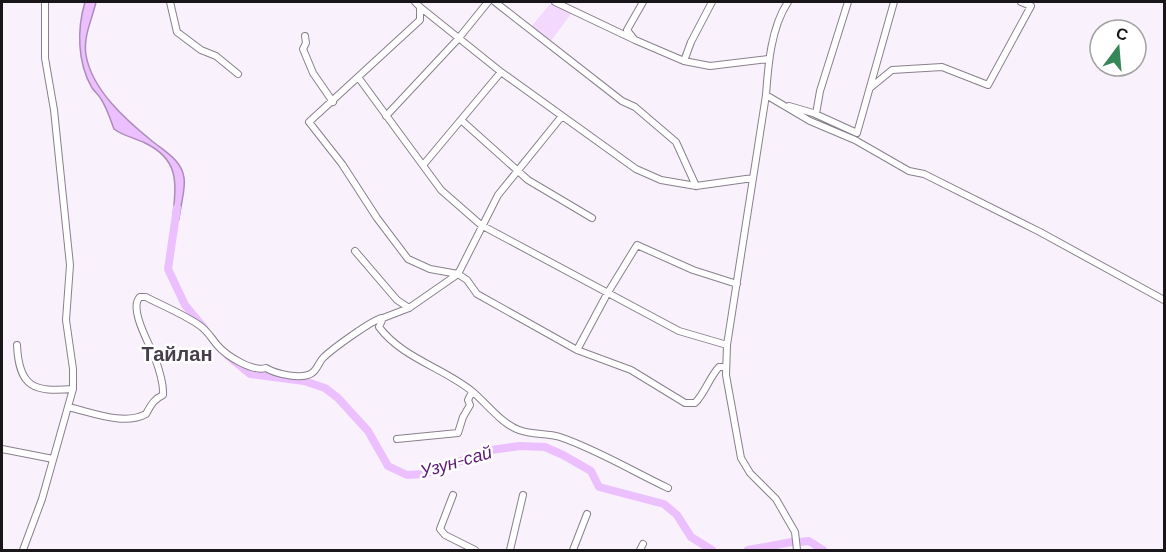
<svg xmlns="http://www.w3.org/2000/svg" width="1166" height="552" font-family="Barlow,sans-serif">
<style>
.green{fill:#f2d9fd}
.water{fill:#ecbfff;stroke:#ad8cba;stroke-width:1.5}
.lines{fill:none;stroke-linecap:round;stroke-linejoin:round}
.river{stroke:#ecbfff;stroke-width:8}
.minor-casing{stroke:#88818b;stroke-width:8}
.minor{stroke:#fff;stroke-width:6}
.labels{text-anchor:middle;stroke-width:5;stroke-linejoin:round;paint-order:stroke}
.water-label{font-size:18px;font-style:italic;fill:#5d1975;stroke:#fff}
.quarter-label{font-size:20px;font-weight:bold;fill:#47404a;stroke:#fff}
</style>
<rect width="100%" height="100%" fill="#f9f1fc"/>
<!-- green -->
<path class="green" d="M552,2L571,14L550,42L530,28Z"/>
<!-- water -->
<path class="water" d="M85,2H96C92,20 83,36 86,55C92,90 126,120 152,141C164,151 182,160 184,178C186,188 180,208 179,219L173,216C176,183 180,160 145,143C135,138 123,136 114,129C110,119 107,108 101,99C99,95 95,92 92,88C77,62 77,29 85,2Z"/>
<g class="lines">
<!-- river -->
<path class="river" d="M177,208L168,269L185,305L204,328
M228,356L250,374L304,381L325,388L338,398L368,431L388,466L407,475L425,474L491,450L520,446L545,447L563,455L591,471L599,487L664,504L677,515L691,537L712,550
M798,542L809,541L823,550
M748,550L792,542"/>
<defs>
<path id="minor" d="M170,2L177,32L201,50L216,56L238,74
M415,2L420,7V20L309,122L342,164L377,218L408,259L430,269L458,274L467,280L477,294L577,350L631,370L685,403H695C705,393 709,378 719,367H726
M495,2L622,101L635,107L676,142L696,186
M555,2L635,40L684,61L710,66L768,59
M788,2C771,27 768,66 766,95L727,345L726,375L741,458L750,473L776,499L795,532L797,550
M420,7L501,72L636,169L661,180L696,186L753,178
M305,36L306,43L303,49L313,73L333,102
M634,39L627,30L643,2
M684,61L691,42L712,2
M358,77L441,190L481,225L679,331L727,345
M870,88L892,70L942,67L988,85L1031,6L1021,2
M766,95L810,121L855,140L909,171L924,174L1040,232L1164,300
M789,106L813,113L857,133L894,2
M816,114L820,91L848,2
M386,116L458,39L488,2
M562,116L498,195L458,274L409,308L383,318L379,327C402,358 444,368 473,392C487,404 502,424 519,430C532,435 547,433 560,437C598,450 632,471 668,488
M461,120L528,180L592,218
M424,164L501,72
M355,251L397,300L409,308
M17,345C19,388 34,392 73,389
M577,350L607,294L637,245L693,270L737,284
M68,407C91,412 124,426 146,414C151,405 154,399 163,395C164,383 159,369 155,358C150,345 128,308 140,297H146C163,306 183,314 199,325C208,331 211,338 218,346C227,356 252,372 266,368C276,374 302,380 312,373C317,370 319,362 323,358C332,349 372,320 382,318
M397,439L458,433L463,417L470,405L468,400L472,392
M2,449L53,459
M453,495L440,529L445,535L475,550
M23,550L42,499L73,389V369L66,320L70,265L54,110L45,58V2
M510,550L523,495
M573,550L587,514
M640,550L643,544"/>
</defs>
<!-- minor casing -->
<use href="#minor" class="minor-casing"/>
<!-- minor -->
<use href="#minor" class="minor"/>
</g>
<g class="labels">
<!-- water labels -->
<g class="water-label">
<text transform="translate(456 462) rotate(-16)" y="6">Узун-сай</text>
</g>
<!-- quarter labels -->
<g class="quarter-label">
<text x="177" y="361">Тайлан</text>
</g>
</g>
<!-- border -->
<rect width="1166" height="552" fill="none" stroke="#19161a" stroke-width="6"/>
<!-- north arrow -->
<g transform="translate(1118 48) rotate(16)"><circle r="28" fill="#ffffff" stroke="#a3a2a3" stroke-width="1.5"/>
<path d="M0-4.5L10 22L0 15L-10 22Z" fill="#368758"/>
<text y="-9" font-size="16" font-weight="bold" text-anchor="middle" fill="#19161a">С</text>
</g>
</svg>
